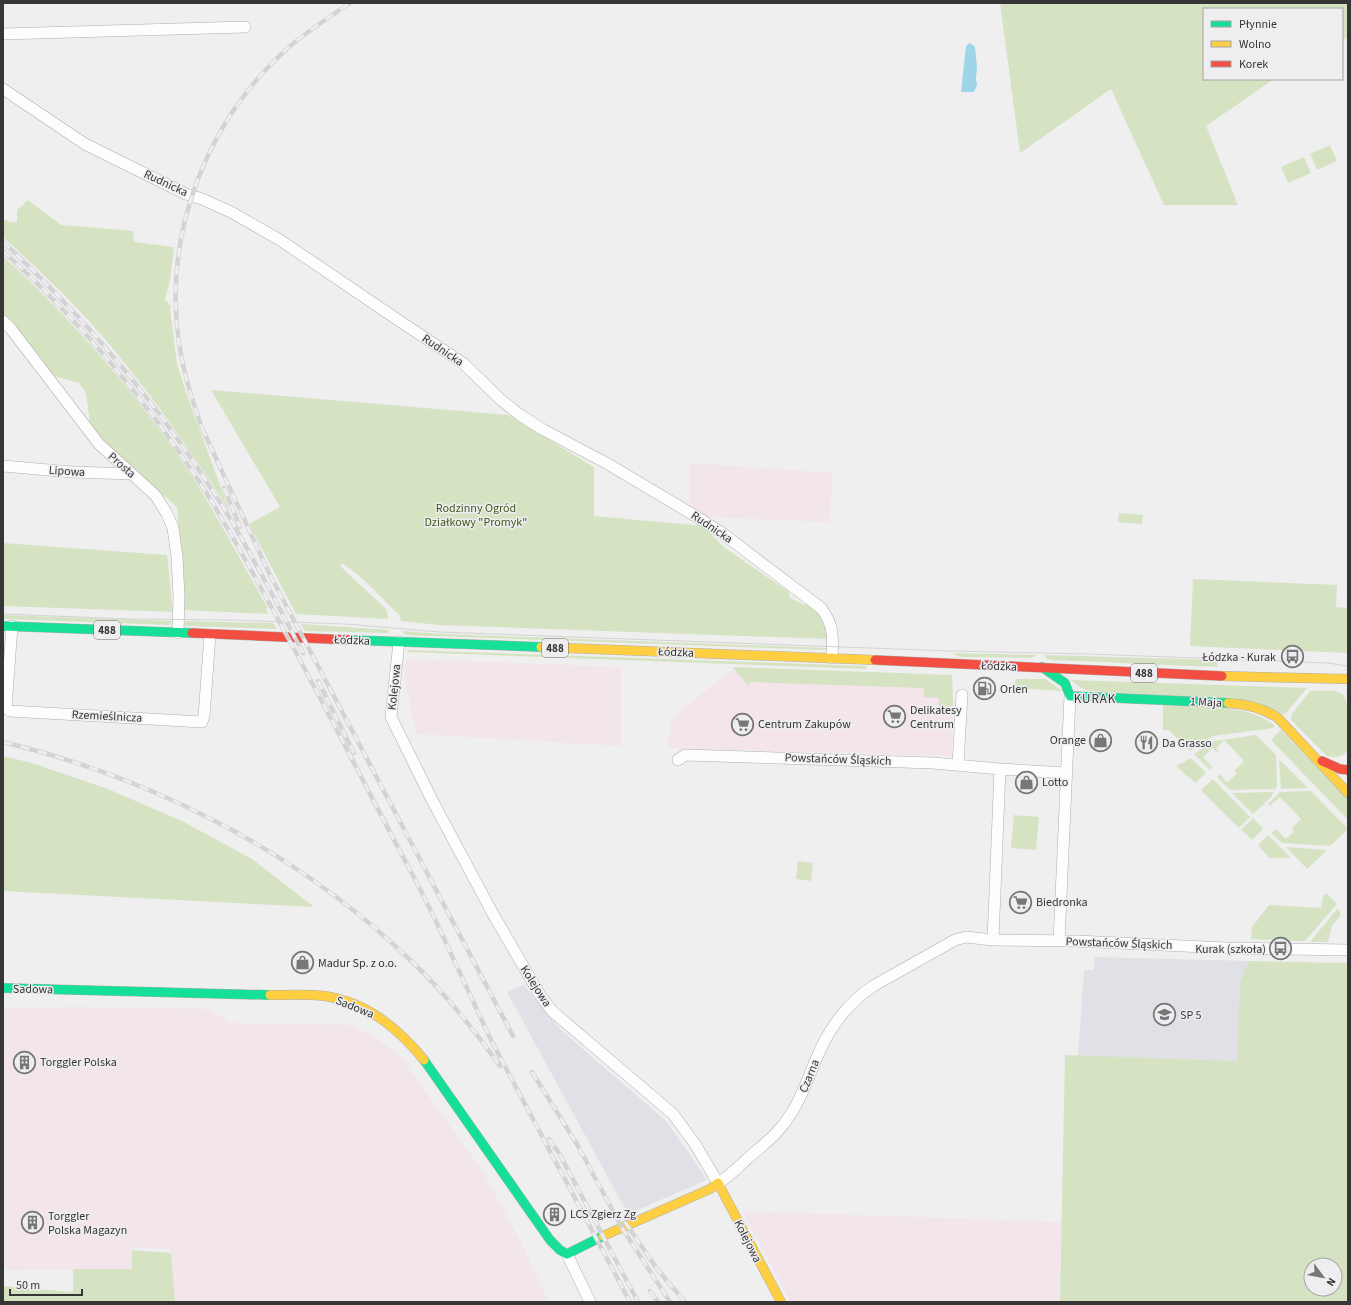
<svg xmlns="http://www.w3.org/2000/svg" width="1351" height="1305" font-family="'Source Sans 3',sans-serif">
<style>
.commercial{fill:#f3e5ea}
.industrial{fill:#f2e5ec}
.built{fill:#e0e1e7}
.green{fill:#d5e3c3;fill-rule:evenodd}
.water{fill:#9ed5e8}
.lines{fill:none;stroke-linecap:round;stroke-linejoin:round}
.street-casing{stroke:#aeaeaf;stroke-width:12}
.fast-casing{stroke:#aeaeaf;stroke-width:10}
.slow-casing{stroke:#aeaeaf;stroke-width:10}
.jam-casing{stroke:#aeaeaf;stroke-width:10}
.street{stroke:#fdfdfd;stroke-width:11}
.fast{stroke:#16e098;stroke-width:9}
.slow{stroke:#ffcf43;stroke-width:9}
.jam{stroke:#f24e42;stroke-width:9}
.tram{stroke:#d3d3d4;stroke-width:1}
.rail-casing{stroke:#d3d3d4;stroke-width:4.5}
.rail{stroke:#eeeef1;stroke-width:3;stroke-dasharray:9;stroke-linecap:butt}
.labels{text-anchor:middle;stroke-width:3;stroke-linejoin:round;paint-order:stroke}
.shield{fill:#eeeef1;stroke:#6d6d6f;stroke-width:1}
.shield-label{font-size:11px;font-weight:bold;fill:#363637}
.street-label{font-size:12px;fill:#363637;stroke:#eeeef1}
.park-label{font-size:12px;fill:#415a1c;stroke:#eeeef1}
.poi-label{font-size:12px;fill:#363637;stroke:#eeeef1;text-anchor:start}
.neighbourhood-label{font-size:13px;letter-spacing:1px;fill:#353537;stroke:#eeeef1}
</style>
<rect width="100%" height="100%" fill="#efeff0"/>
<!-- commercial -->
<path class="commercial" d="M730,671L953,681L952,756L667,748L672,718Z"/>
<!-- industrial -->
<path class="industrial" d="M690,463L833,473L829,522L707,517L689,507Z
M407,659L621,667V746L416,734L404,674Z
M81,1007L211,1009L229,1023L353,1025L396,1051L482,1170L520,1240L549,1302H175L169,1249L132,1247V1269L3,1270V1008Z
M742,1211L1062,1222L1059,1302H820L790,1301Z"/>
<!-- built -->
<path class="built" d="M1095,957L1249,961L1240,982L1238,1061L1078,1056L1084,970H1094Z
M524,985L561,1030L667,1122L707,1180L628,1214L507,992Z"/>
<!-- green -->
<path class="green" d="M1000,3H1348V37L1342,40V9H1204V79H1274L1206,126L1238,205H1164L1111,89L1020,153Z
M1330,145L1337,161L1317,170L1310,154Z
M1304,157L1311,173L1288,183L1281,167Z
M28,200L61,225L133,231L134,242L174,247L170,281L165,299L171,307L170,309L177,364L189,401L230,512C193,454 154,398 110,345C77,306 40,271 3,237V219L10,222H17V210Z
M3,256C76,323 143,400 197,484C222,525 244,567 268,608L266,609L268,614L184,610L177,508L167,498L161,495L91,430L86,393L79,383L51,375L19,331L3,315Z
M211,390L508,415L594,467V516L703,526L725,548L789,592L790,598L805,605L807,602L823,615L829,639L440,625L401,621L400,616L365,581L343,563L340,566L385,608L387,611L388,619L296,614L249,524L280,507Z
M1119,513L1143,515L1142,524L1118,522Z
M3,543L167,555L173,612L3,606Z
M1193,579L1337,585L1336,607L1348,608V653L1190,646Z
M3,615L172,621L170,625L3,619Z
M182,621L273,623L277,629L185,626Z
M301,624L389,630L388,633L305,631Z
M402,631L444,634L827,648L826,650L405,635Z
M408,650L866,666V669L407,652Z
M953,653L1037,655L1031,658L959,657Z
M1044,655L1217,660V667L1052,660L1047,659Z
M732,667L952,675L953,706H939V698L924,697V688L749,682V686Z
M1016,679H1045L1063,691L1015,688L1014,685Z
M1071,680L1307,688L1285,714L1085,690L1078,686Z
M1310,691C1320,691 1334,689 1342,694C1351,700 1348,738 1348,750C1342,757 1337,758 1327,756L1291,720L1292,714Z
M1163,705C1199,707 1246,702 1275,726L1273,728L1213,736L1190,751L1169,730H1163Z
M1281,730L1348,799V820L1271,740Z
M1256,735L1276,755L1277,786L1275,789L1230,790L1217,777L1220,774L1227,783L1237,773L1234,771L1244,761L1224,740L1216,749L1219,751L1217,753L1212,748L1203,757L1212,767L1210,770L1194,754L1214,741Z
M3,756L32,763L108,789L184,822L252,859L314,907L3,891Z
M1191,758L1206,773L1195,783L1176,766Z
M1279,759L1308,788L1281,789Z
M1213,779L1250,817L1239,828L1201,790Z
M1311,791L1348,829L1330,846L1282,843L1271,833L1276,829L1286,839L1294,831L1292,828L1301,819L1280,797L1270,806L1268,804L1280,792Z
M1273,792L1272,796L1253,814L1232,793Z
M1014,815L1039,817L1036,850L1011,848Z
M1253,818L1263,829L1252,840L1241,830Z
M1268,835L1291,858H1269L1258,845Z
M1286,847L1327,850L1307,869Z
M798,861L813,863L811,881L796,879Z
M1326,893L1337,904L1305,941H1286V939H1280V940L1251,939L1252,927L1269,905L1321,908L1323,896Z
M1338,908L1341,915L1332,926L1328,942H1310Z
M1249,961L1348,963V1302H1060L1065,1055L1237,1061L1240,982ZM1311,1265H1335V1289H1311Z
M132,1250L171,1253L175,1302H3V1286L73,1292V1269H132Z"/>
<!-- water -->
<path class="water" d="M970,43L975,47L977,67L976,79L977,85L974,92H961L966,46Z"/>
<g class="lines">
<defs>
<path id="street" d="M3,34L245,27
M3,89L85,144L186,194L202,199L231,212L280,240L401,322L463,363L500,399L520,415L542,429L608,464L702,520L722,533L821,608C834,625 833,637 832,658
M3,321L11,329L99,444L156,496L167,514L173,528L177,557L179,597L178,633
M3,466L72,472L132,474
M12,626L6,708L10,711L202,722L204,716L210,635
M399,642L391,717L432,800L493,914L540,995L552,1011L673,1114L695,1144L718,1183C729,1177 737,1168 746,1160C765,1143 779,1134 792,1112C803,1095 809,1075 817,1057C829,1028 849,1001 875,985L955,940L966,937L993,940L1076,941L1226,948L1348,950
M678,760L685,755L933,763L1000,769L1066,773
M958,765L962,695
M993,940L1000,769
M1059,941L1070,696
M567,1254L590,1302"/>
<path id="fast" d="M3,626L192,633
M351,640L541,647
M1042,667L1065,683L1070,696L1228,703
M3,988L270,995
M424,1060L550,1240L560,1250L567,1254L603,1236"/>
<path id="slow" d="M541,647L875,660
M1222,676L1348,679
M1228,703C1246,704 1263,708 1278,718L1348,793
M270,995C288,995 307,994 325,996C366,1002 399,1029 424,1060
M603,1236L710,1189L718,1183L781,1302"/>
<path id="jam" d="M192,633L351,640
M875,660L1222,676
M1322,761L1340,769L1348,770"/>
</defs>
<!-- street casing -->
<use href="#street" class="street-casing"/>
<!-- fast casing -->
<use href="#fast" class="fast-casing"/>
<!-- slow casing -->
<use href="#slow" class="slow-casing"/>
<!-- jam casing -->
<use href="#jam" class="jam-casing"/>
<!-- street -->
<use href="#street" class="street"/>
<!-- fast -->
<use href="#fast" class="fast"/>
<!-- slow -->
<use href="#slow" class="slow"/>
<!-- jam -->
<use href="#jam" class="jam"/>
<!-- tram -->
<path class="tram" d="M3,614L129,619L230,620L346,624L439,632L950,651L1090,654L1328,663L1348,666"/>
<defs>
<path id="rail" d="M3,242C88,320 162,409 223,507C252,554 277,604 303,653
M3,251C79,320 146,400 202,486C230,530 255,577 280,623C328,711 373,801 420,889L434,917L491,1040L630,1302
M202,428L269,573L513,1036
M204,433C193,404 184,375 179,343C163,234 206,121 289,47C308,31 329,17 350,3
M224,488L240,527
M318,681L354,753
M3,742C152,778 296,851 407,957C442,989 472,1027 500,1066
M532,1072L578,1146L622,1228L670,1302
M549,1139L559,1153L638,1302
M625,1222L657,1269L685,1302
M650,1291L658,1302"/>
</defs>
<!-- rail casing -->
<use href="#rail" class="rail-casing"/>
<!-- rail -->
<use href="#rail" class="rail"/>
</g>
<!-- icons -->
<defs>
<symbol id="bus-ring" viewBox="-11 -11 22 22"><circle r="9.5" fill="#eeeef1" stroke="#777778" stroke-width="1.5"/><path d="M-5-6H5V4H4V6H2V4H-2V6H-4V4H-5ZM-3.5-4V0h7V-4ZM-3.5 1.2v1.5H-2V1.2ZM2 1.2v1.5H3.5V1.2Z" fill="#777778"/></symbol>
<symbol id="fuel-ring" viewBox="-11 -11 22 22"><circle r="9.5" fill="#eeeef1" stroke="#777778" stroke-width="1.5"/><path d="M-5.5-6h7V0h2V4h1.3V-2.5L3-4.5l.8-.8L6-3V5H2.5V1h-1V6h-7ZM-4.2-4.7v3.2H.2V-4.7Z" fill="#777778"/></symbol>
<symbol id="supermarket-ring" viewBox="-11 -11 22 22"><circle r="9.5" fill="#eeeef1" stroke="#777778" stroke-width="1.5"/><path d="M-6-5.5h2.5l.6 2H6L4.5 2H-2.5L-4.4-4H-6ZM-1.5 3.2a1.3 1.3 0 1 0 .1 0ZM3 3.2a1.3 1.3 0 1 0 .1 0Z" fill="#777778"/></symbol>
<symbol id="shop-ring" viewBox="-11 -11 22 22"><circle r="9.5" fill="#eeeef1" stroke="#777778" stroke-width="1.5"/><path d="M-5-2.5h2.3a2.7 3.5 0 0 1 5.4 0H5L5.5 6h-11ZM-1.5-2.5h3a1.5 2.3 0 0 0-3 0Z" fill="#777778"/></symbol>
<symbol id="restaurant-ring" viewBox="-11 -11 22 22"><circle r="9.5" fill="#eeeef1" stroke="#777778" stroke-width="1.5"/><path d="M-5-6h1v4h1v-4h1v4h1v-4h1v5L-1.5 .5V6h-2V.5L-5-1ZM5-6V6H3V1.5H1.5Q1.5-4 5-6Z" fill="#777778"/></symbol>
<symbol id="school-ring" viewBox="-11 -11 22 22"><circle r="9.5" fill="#eeeef1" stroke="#777778" stroke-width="1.5"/><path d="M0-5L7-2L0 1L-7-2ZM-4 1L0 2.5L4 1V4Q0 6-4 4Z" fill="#777778"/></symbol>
<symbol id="building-ring" viewBox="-11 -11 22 22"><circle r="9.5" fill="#eeeef1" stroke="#777778" stroke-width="1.5"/><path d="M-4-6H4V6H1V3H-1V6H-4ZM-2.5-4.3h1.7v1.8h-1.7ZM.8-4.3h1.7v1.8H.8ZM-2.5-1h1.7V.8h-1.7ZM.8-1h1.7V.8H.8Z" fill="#777778"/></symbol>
</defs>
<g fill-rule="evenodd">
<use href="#bus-ring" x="1280" y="644" width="25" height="25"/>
<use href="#fuel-ring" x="972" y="676" width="25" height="25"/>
<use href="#supermarket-ring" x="882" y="704" width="25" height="25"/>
<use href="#supermarket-ring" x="730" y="712" width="25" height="25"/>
<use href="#shop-ring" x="1088" y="728" width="25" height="25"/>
<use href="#restaurant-ring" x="1134" y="730" width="25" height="25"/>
<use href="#shop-ring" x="1014" y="770" width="25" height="25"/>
<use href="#supermarket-ring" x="1008" y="890" width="25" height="25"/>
<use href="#bus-ring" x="1268" y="936" width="25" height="25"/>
<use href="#shop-ring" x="290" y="950" width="25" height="25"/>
<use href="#school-ring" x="1152" y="1002" width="25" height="25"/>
<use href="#building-ring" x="12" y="1050" width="25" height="25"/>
<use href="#building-ring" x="542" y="1202" width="25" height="25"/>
<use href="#building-ring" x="20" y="1210" width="25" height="25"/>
</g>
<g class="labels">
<!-- shield labels -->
<g class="shield">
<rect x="94" y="621" width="26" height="18" rx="3"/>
<rect x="542" y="639" width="26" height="18" rx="3"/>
<rect x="1131" y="664" width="26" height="18" rx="3"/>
</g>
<g class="shield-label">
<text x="107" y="634">488</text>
<text x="555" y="652">488</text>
<text x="1144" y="677">488</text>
</g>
<!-- street labels -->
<g class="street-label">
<text transform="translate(166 183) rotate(25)" y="4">Rudnicka</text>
<text transform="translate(443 350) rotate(34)" y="4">Rudnicka</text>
<text transform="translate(122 465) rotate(41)" y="4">Prosta</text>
<text transform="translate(67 471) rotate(4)" y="4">Lipowa</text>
<text transform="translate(712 527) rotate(34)" y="4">Rudnicka</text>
<text transform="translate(352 640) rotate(2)" y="4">Łódzka</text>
<text transform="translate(676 652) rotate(2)" y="4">Łódzka</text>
<text transform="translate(999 666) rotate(2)" y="4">Łódzka</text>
<text transform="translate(394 687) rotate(-84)" y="4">Kolejowa</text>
<text transform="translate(1206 702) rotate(3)" y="4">1 Maja</text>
<text transform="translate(107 716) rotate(3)" y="4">Rzemieślnicza</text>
<text transform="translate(838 759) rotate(2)" y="4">Powstańców Śląskich</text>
<text transform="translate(1119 943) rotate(2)" y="4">Powstańców Śląskich</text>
<text transform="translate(536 986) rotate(57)" y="4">Kolejowa</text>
<text transform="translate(33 989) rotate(1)" y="4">Sadowa</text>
<text transform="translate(355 1007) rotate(22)" y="4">Sadowa</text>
<text transform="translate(809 1076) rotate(-68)" y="4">Czarna</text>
<text transform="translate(748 1241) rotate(63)" y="4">Kolejowa</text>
</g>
<!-- park labels -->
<g class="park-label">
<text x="476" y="512">Rodzinny Ogród<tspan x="476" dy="14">Działkowy "Promyk"</tspan></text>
</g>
<!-- poi labels -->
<g class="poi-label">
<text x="1276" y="661" text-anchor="end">Łódzka - Kurak</text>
<text x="1000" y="693">Orlen</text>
<text x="910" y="714">Delikatesy<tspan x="910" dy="14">Centrum</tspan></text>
<text x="758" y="728">Centrum Zakupów</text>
<text x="1086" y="744" text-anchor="end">Orange</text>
<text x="1162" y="747">Da Grasso</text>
<text x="1042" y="786">Lotto</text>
<text x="1036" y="906">Biedronka</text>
<text x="1266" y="953" text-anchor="end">Kurak (szkoła)</text>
<text x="318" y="967">Madur Sp. z o.o.</text>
<text x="1180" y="1019">SP 5</text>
<text x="40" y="1066">Torggler Polska</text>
<text x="570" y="1218">LCS Zgierz Zg</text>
<text x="48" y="1220">Torggler<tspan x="48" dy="14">Polska Magazyn</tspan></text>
</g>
<!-- neighbourhood labels -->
<g class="neighbourhood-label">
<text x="1095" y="703">KURAK</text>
</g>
</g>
<!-- border -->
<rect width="1351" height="1305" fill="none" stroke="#363637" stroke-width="8"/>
<!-- legend -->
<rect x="1203" y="8" width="140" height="72" fill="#eeeef1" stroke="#a4a4a7"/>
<rect x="1211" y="21" width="20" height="6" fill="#16e098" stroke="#a4a4a7"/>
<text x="1239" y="28" font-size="12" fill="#363637">Płynnie</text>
<rect x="1211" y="41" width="20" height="6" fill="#ffcf43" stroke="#a4a4a7"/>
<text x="1239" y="48" font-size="12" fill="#363637">Wolno</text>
<rect x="1211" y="61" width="20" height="6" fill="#f24e42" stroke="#a4a4a7"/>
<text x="1239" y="68" font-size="12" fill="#363637">Korek</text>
<!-- north arrow -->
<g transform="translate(1323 1277) rotate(122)"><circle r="19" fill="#eeeef1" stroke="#a4a4a7"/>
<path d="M0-3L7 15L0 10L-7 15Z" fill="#777778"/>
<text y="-6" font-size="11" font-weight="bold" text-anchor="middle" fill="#363637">N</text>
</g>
<!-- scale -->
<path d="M10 1289v6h72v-6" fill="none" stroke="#363637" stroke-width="2"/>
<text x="16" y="1289" font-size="12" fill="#363637" stroke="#eeeef1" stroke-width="3" paint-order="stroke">50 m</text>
</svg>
